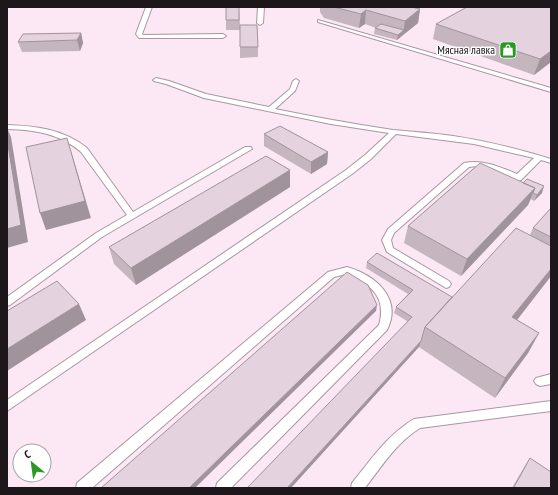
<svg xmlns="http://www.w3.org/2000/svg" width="558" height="495" font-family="'PT Sans Narrow',sans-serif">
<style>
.built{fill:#fce7f5;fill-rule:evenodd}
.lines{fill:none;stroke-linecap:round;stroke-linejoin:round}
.lane-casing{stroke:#a897a2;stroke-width:2}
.lane{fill:#fff;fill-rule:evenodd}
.wall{fill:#c4b5bf}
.shaded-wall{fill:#a0939b}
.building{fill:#e4d2de;stroke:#a0939b}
.labels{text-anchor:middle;stroke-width:3;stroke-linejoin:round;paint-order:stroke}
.far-poi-label{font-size:12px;fill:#1d171b;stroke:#fff;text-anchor:end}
</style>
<rect width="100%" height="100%" fill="#fff7fc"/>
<!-- built -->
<path class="built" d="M7,7H551V488H7ZM20,451H44V475H20Z"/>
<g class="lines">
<defs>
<path id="lane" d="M146,7H152L142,34L143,35L223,34L226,36L223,38H139L136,34Z
M258,7H264L263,23L260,25L257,23Z
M318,20L551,88V92L318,22Z
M156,78L169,81L206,94L269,107L290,89L293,81L296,79L299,81L295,91L275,109C314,117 353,124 393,130C413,132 433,133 453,136C486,141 519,149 551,159V163L541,160L521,180L513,184L509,182L512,178C498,172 485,164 469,167L394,233L391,240L393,248L449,281L451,284L449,287L446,288L387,252L382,240L388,229L464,163C483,159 500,167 517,174L534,158L474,144L396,134L371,159L352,174L7,411V400L346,170L365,155L389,133L331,124L204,98L166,84L154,81L153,80Z
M7,125C36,126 63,129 87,148L133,212L245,147H251L252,149L102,237L10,305L7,306V297L96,233L127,215L81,152C59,133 35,130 7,129Z
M347,267C375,275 403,298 387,330L231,488H216L217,483L379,325C387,297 371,284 346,274L334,277L92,488H76L77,483L328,272Z
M551,374V384L540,386L536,384L534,381L536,378Z
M551,401V411L420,428C396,443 382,466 365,488H351L352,483C371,460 387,435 414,419Z"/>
</defs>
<!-- lane casing -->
<use href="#lane" class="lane-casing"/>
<!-- lane -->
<use href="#lane" class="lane"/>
</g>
<!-- wall -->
<path class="wall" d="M239,7L240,25L258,47V57L240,58V30H226V20Z
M320,7H411L420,9L418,23L397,40L374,34L375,28H376L365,24L359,28L324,18L320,12Z
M436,24L551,62L534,75L433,39Z
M81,33L83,43L80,51L22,52L18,42Z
M264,134L328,152L327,164L311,174L264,146Z
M480,163L542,193L534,201L531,199L528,205L461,276L404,243L408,226Z
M290,170V187L136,285L114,264L109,247Z
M551,208V276L517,320L539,333L528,353L495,398L419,347L407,321L394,313L396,307L408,294L366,268L367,262L452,297L530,235L533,228Z
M530,458L551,488H512L523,469Z"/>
<!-- shaded-wall -->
<path class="shaded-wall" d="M420,9L418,23L403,35L405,21Z
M366,10L365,24L359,28L361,14Z
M404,30L403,35L397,40L398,35Z
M81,33L83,43L80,51L77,40Z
M551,51V62L534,75L540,59Z
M7,128L11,137L28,242L7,248Z
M67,138L91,218L46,230L40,213Z
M328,152L327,164L311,174V162Z
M290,170V187L136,285L131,268Z
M544,186L542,193L534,201L537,195Z
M535,188L528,205L461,276L467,259Z
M551,269V276L503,338L512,317Z
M79,304L86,320L7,371V349Z
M377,305L376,311L195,488H189Z
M539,333L528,353L495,398L505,378Z
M421,341L419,347L291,488H287Z"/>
<!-- building -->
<path class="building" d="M226,7H239V20H226Z
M334,7H411L420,9L405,21L366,10L361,14Z
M467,7H548L551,8V51L540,59L436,24Z
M381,24L404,30L398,35L375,28Z
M240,25H257L258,47H240Z
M81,33L77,40L18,42L23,34Z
M280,126L328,152L311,162L264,134Z
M67,138L85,201L40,213L26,147Z
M7,139L21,225L7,229Z
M266,156L290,170L131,268L109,247Z
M480,163L535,188L467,259L408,226Z
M527,179L544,186L537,195L533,193L535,188L523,183Z
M551,208V237L533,228Z
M516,228L551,246V269L512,317L539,333L505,378L425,327Z
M377,253L452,297L425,327L421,341L287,488H247L412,317L396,307L413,290L367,262Z
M347,272L368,285L377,305L189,488H101Z
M57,281L79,304L7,349V311Z
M530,458L551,472V488H515L514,487Z"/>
<!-- icons -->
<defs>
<symbol id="shop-square" viewBox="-11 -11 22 22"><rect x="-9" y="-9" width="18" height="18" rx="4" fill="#2c9824" stroke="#fff"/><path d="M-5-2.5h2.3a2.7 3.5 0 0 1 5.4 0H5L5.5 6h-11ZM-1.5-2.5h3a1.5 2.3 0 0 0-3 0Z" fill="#fff"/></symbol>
</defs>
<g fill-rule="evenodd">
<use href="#shop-square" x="498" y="40" width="20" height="20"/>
</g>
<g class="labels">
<!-- far-poi labels -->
<g class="far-poi-label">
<text x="495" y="54">Мясная лавка</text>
</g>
</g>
<!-- border -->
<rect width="558" height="495" fill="none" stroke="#1d171b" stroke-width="16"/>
<!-- north arrow -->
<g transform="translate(32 463) rotate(331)"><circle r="19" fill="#ffffff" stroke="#a5a2a4"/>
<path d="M0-3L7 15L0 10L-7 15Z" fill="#2c9824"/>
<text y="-6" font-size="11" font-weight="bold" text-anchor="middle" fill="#1d171b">С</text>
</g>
</svg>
